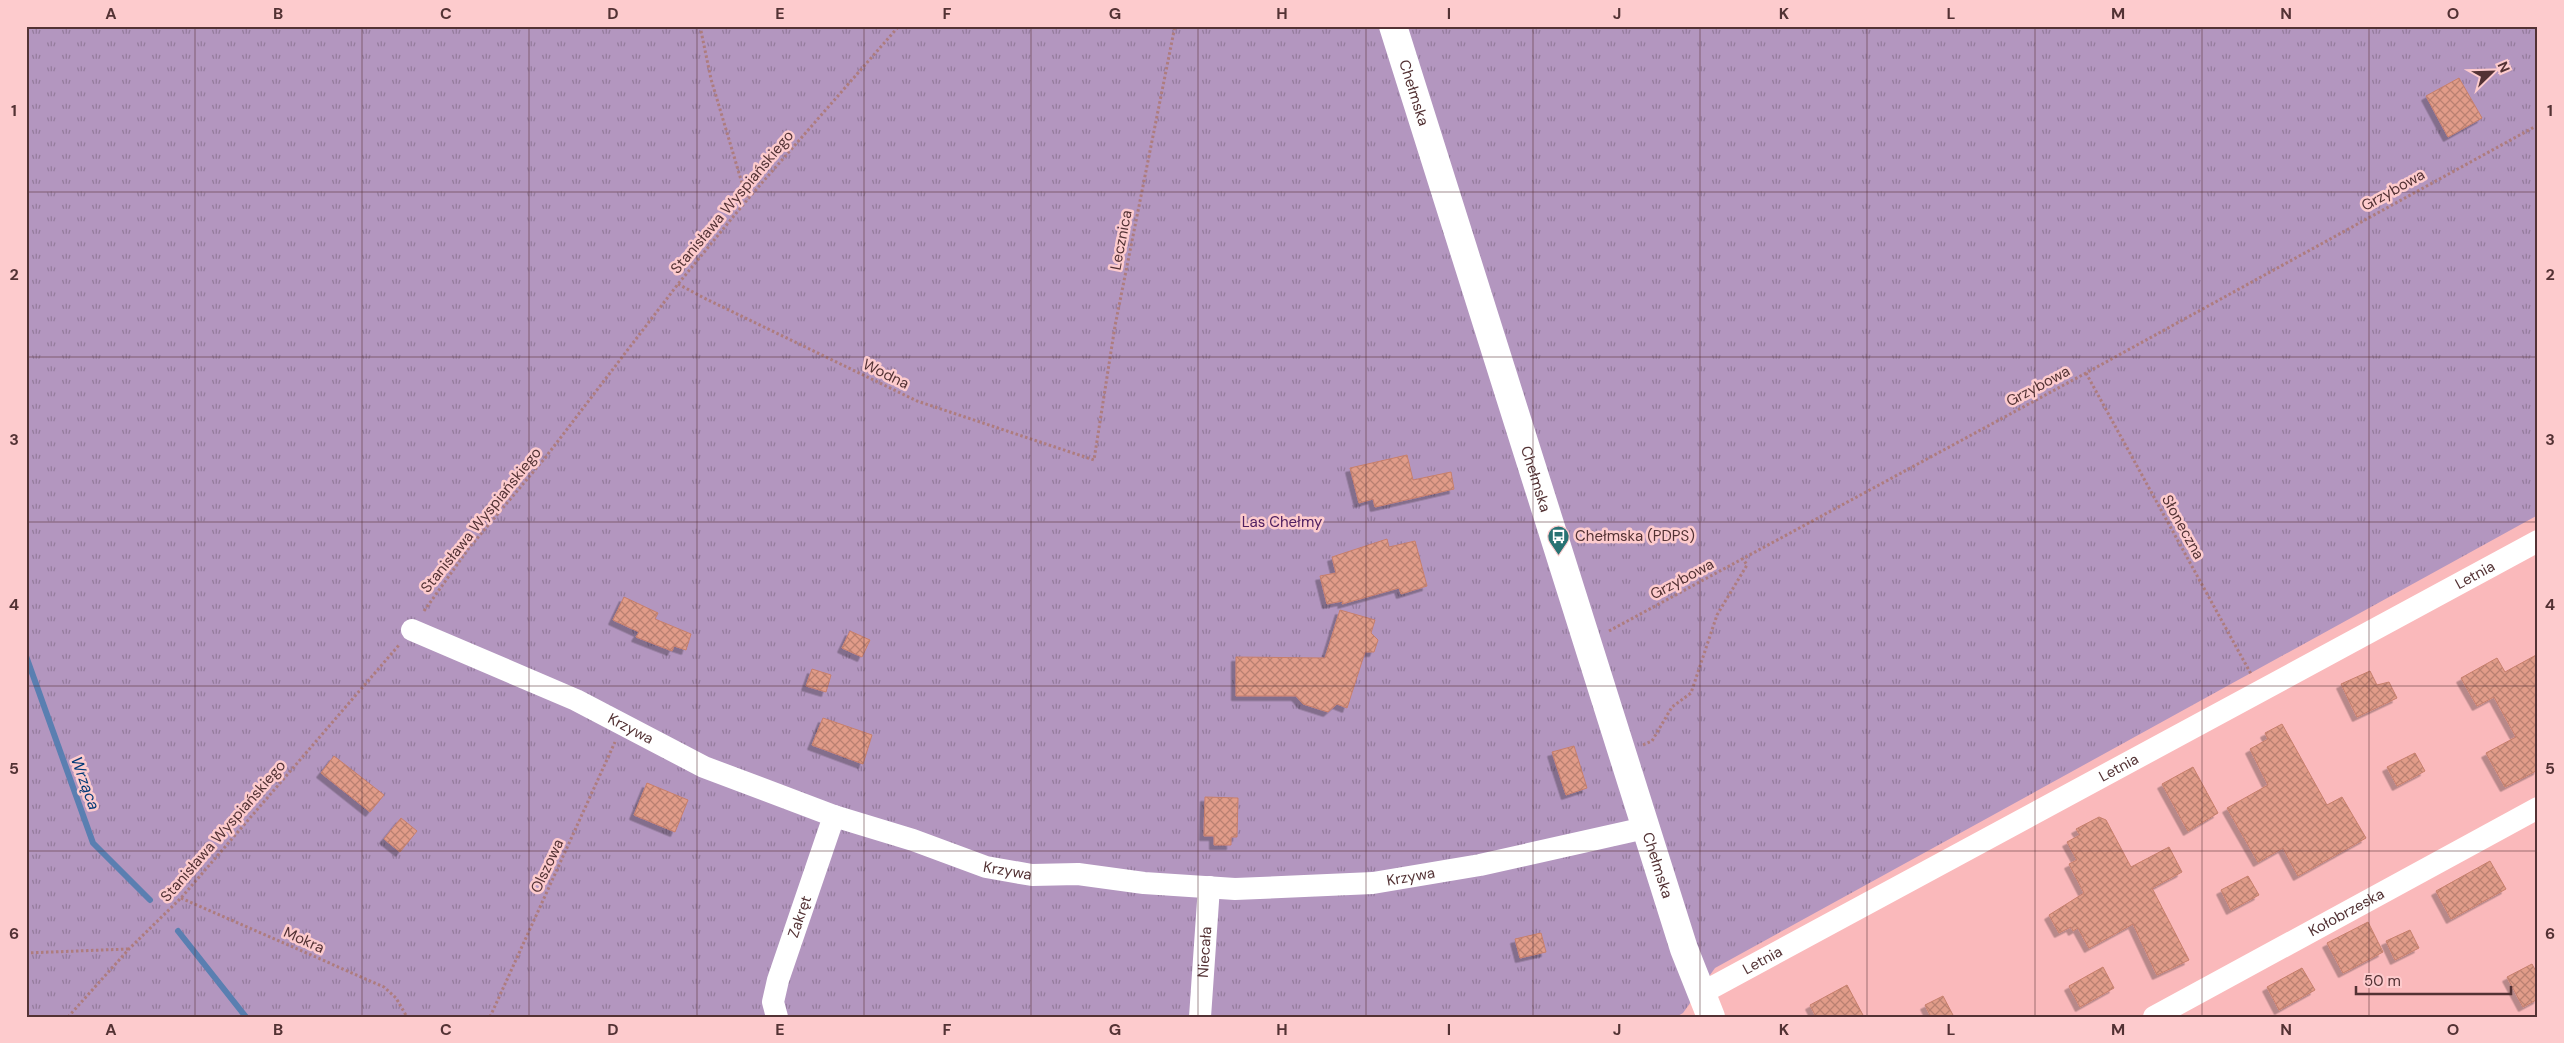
<svg xmlns="http://www.w3.org/2000/svg" width="2564" height="1043" font-family="'DM Sans',sans-serif">
<style>
.park{fill:url(#park-tufts)}
.lines{fill:none;stroke-linecap:round;stroke-linejoin:round}
.stream{stroke:#5a7fb1;stroke-width:6}
.building{fill:url(#building-cross-hatch);stroke:#c77f6c;filter:url(#shadow)}
.path{stroke:#ae7c7e;stroke-width:3;stroke-dasharray:2.5 2.5;stroke-linecap:butt}
.minor{stroke:#fff;stroke-width:22}
.tertiary{stroke:#fff;stroke-width:28}
.grid{fill:none;stroke:#533234;stroke-width:1;stroke-opacity:0.55}
.labels{text-anchor:middle;stroke-width:5;stroke-linejoin:round;paint-order:stroke}
.street-label{font-size:15px;fill:#533234;stroke:#fdcbcd}
.park-label{font-size:15px;fill:#502061;stroke:#fdcbcd}
.poi-label{font-size:15px;fill:#533234;stroke:#fdcbcd;text-anchor:start}
.water-label{font-size:16px;font-style:italic;fill:#023976;stroke:#fdcbcd}
.neatline{fill:none;stroke:#533234;stroke-width:2}
.grid-label{font-size:16px;text-anchor:middle;font-weight:bold;fill:#533234}
</style>
<defs>
<pattern id="park-tufts" width="24" height="20" patternUnits="userSpaceOnUse" patternTransform="scale(1.25)"><rect width="24" height="20" fill="#b396bf"/><path d="M3 7l-1-3M5 7V3M7 7l1-3M15 17l-1-3M17 17v-4M19 17l1-3" fill="none" stroke="#947b9c"/></pattern>
<pattern id="building-cross-hatch" width="8" height="8" patternUnits="userSpaceOnUse" patternTransform="scale(1.25)"><rect width="8" height="8" fill="#e19c89"/><path d="M0 0l8 8M0 8l8-8" fill="none" stroke="#b98071"/></pattern>
<filter id="shadow"><feDropShadow dx="-4.5" dy="4.5" stdDeviation="0" flood-color="#0004"/></filter>
</defs>
<rect width="100%" height="100%" fill="#fab9bb"/>
<!-- park -->
<path class="park" d="M26,26H2538V515L1715,968L1683,1013L1676,1017H26Z"/>
<g class="lines">
<!-- stream -->
<path class="stream" d="M26,656L93,843L150,900
M178,931L246,1017"/>
</g>
<!-- building -->
<path class="building" d="M2459,78L2482,118L2448,137L2426,96Z
M1407,455L1413,480L1451,472L1454,489L1375,507L1373,499L1359,503L1350,468Z
M1387,539L1389,547L1415,541L1427,586L1401,594L1399,588L1342,604L1343,601L1327,604L1320,576L1336,573L1332,557Z
M624,597L658,613L655,619L691,634L686,650L674,646L672,651L636,637L639,632L613,620Z
M1340,610L1375,620L1371,633L1378,640L1374,652H1365L1347,708L1337,704L1328,712L1303,704L1296,696H1236V657L1325,658Z
M850,631L870,640L862,657L842,648Z
M2538,654V770L2505,787L2486,753L2516,737L2494,697L2477,706L2461,678L2497,658L2505,672Z
M812,669L831,675L826,692L806,686Z
M2370,671L2377,685L2389,682L2397,698L2357,717L2341,684Z
M823,718L872,735L863,764L812,745Z
M2282,724L2327,805L2342,797L2366,838L2298,876L2283,848L2258,862L2227,808L2268,785L2250,749L2268,739L2265,733Z
M1574,746L1587,788L1566,795L1552,752Z
M2415,753L2425,771L2397,786L2387,767Z
M334,756L384,795L370,812L321,773Z
M2193,767L2218,813L2188,831L2162,784Z
M647,783L688,800L675,832L634,815Z
M1205,797L1238,798L1237,837H1231V845H1214V836H1204Z
M2099,817L2106,820L2131,867L2169,847L2182,872L2152,888L2189,960L2157,975L2133,924L2089,948L2078,928L2073,931L2071,927L2059,933L2049,915L2084,893L2069,864L2077,860L2067,842L2080,835L2076,829Z
M401,818L417,831L400,852L384,839Z
M2490,861L2506,889L2451,919L2436,891Z
M2248,876L2259,895L2231,910L2221,890Z
M2368,922L2383,952L2343,973L2327,943Z
M2410,930L2419,948L2395,960L2386,941Z
M1541,933L1546,952L1520,958L1515,939Z
M2532,964L2538,975V999L2523,1007L2507,977Z
M2103,967L2114,988L2080,1007L2069,986Z
M2302,968L2315,990L2279,1010L2267,987Z
M1847,985L1864,1017H1816L1810,1005Z
M1943,996L1954,1017H1931L1925,1005Z"/>
<g class="lines">
<!-- path -->
<path class="path" d="M700,26L711,79L747,200
M678,284L704,298L917,401L1094,460L1115,326L1175,26
M2086,373L2251,674
M424,611L469,548L545,458L678,284L747,200L899,26
M1609,631L2086,373L2538,125
M1643,745L1652,741L1672,707L1691,693L1717,615L1747,565L1743,559
M181,898L384,987L396,998L407,1017
M26,953L128,949
M68,1017L129,949L181,898L399,645
M490,1017L615,742"/>
<!-- minor -->
<g class="minor">
<path id="s1" d="M412,630L576,700L704,767L834,816L913,840L986,867L1032,875L1078,874L1144,883L1235,889L1373,883L1480,865L1645,828"/>
<path id="s2" d="M1700,994L2538,541"/>
<path id="s3" d="M777,1017L773,1002L778,980L834,816"/>
<path id="s4" d="M1200,1017L1209,887"/>
<path id="s5" d="M2154,1017L2538,808"/>
</g>
<!-- tertiary -->
<path class="tertiary" id="s6" d="M1393,26L1684,949L1711,1017"/>
</g>
<!-- grid -->
<path class="grid" d="M195,26V1017M362,26V1017M529,26V1017M697,26V1017M864,26V1017M1031,26V1017M1198,26V1017M1366,26V1017M1533,26V1017M1700,26V1017M1867,26V1017M2035,26V1017M2202,26V1017M2369,26V1017M26,192H2538M26,357H2538M26,522H2538M26,686H2538M26,851H2538"/>
<!-- icons -->
<defs>
<symbol id="bus-pin" viewBox="-11 -11 22 30"><path d="M0 17L-7.5 6A9.5 9.5 0 1 1 7.5 6Z" fill="#277273" stroke="#fdcbcd"/><path d="M-5-6H5V4H4V6H2V4H-2V6H-4V4H-5ZM-3.5-4V0h7V-4ZM-3.5 1.2v1.5H-2V1.2ZM2 1.2v1.5H3.5V1.2Z" fill="#fff"/></symbol>
</defs>
<g fill-rule="evenodd">
<use href="#bus-pin" x="1546" y="524" width="25" height="34"/>
</g>
<g class="labels">
<!-- street labels -->
<g class="street-label">
<text dy="5" stroke="none"><textPath href="#s6" startOffset="70">Chełmska</textPath></text>
<text transform="translate(2393 190) rotate(-29)" y="5">Grzybowa</text>
<text transform="translate(732 202) rotate(-50)" y="5">Stanisława Wyspiańskiego</text>
<text transform="translate(1121 240) rotate(-79)" y="5">Lecznica</text>
<text transform="translate(886 374) rotate(26)" y="5">Wodna</text>
<text transform="translate(2038 386) rotate(-28)" y="5">Grzybowa</text>
<text dy="5" stroke="none"><textPath href="#s6" startOffset="475">Chełmska</textPath></text>
<text transform="translate(481 520) rotate(-51)" y="5">Stanisława Wyspiańskiego</text>
<text transform="translate(2183 527) rotate(61)" y="5">Słoneczna</text>
<text dy="5" stroke="none"><textPath href="#s2" startOffset="881">Letnia</textPath></text>
<text transform="translate(1682 579) rotate(-28)" y="5">Grzybowa</text>
<text dy="5" stroke="none"><textPath href="#s1" startOffset="240">Krzywa</textPath></text>
<text dy="5" stroke="none"><textPath href="#s2" startOffset="476">Letnia</textPath></text>
<text transform="translate(223 831) rotate(-49)" y="5">Stanisława Wyspiańskiego</text>
<text transform="translate(547 866) rotate(-65)" y="5">Olszowa</text>
<text dy="5" stroke="none"><textPath href="#s6" startOffset="880">Chełmska</textPath></text>
<text dy="5" stroke="none"><textPath href="#s1" startOffset="644">Krzywa</textPath></text>
<text dy="5" stroke="none"><textPath href="#s1" startOffset="1049">Krzywa</textPath></text>
<text dy="5" stroke="none"><textPath href="#s5" startOffset="219">Kołobrzeska</textPath></text>
<text dy="5" stroke="none"><textPath href="#s3" startOffset="105">Zakręt</textPath></text>
<text transform="translate(304 940) rotate(24)" y="5">Mokra</text>
<text dy="5" stroke="none"><textPath href="#s4" startOffset="65">Niecała</textPath></text>
<text dy="5" stroke="none"><textPath href="#s2" startOffset="71">Letnia</textPath></text>
</g>
<!-- park labels -->
<g class="park-label">
<text x="1282" y="527">Las Chełmy</text>
</g>
<!-- poi labels -->
<g class="poi-label">
<text x="1575" y="541">Chełmska (PDPS)</text>
</g>
<!-- water labels -->
<g class="water-label">
<text transform="translate(86 783) rotate(70)" y="6">Wrząca</text>
</g>
</g>
<!-- border -->
<rect width="2564" height="1043" fill="none" stroke="#fdcbcd" stroke-width="55"/>
<!-- north arrow -->
<g transform="translate(2492 72) rotate(67)" stroke="#fdcbcd" stroke-width="4" paint-order="stroke">
<path d="M0-4L9 19L0 12L-9 19Z" fill="#533234"/>
<text y="-8" font-size="14" font-weight="bold" text-anchor="middle" fill="#533234">N</text>
</g>
<!-- scale -->
<path d="M2356 986v8h155v-8" fill="none" stroke="#533234" stroke-width="2.5"/>
<text x="2364" y="986" font-size="15" fill="#533234" stroke="#fdcbcd" stroke-width="4" paint-order="stroke">50 m</text>
<rect x="28" y="28" width="2508" height="988" class="neatline"/>
<g class="grid-label">
<text x="111" y="19">A</text>
<text x="278" y="19">B</text>
<text x="446" y="19">C</text>
<text x="613" y="19">D</text>
<text x="780" y="19">E</text>
<text x="947" y="19">F</text>
<text x="1115" y="19">G</text>
<text x="1282" y="19">H</text>
<text x="1449" y="19">I</text>
<text x="1617" y="19">J</text>
<text x="1784" y="19">K</text>
<text x="1951" y="19">L</text>
<text x="2118" y="19">M</text>
<text x="2286" y="19">N</text>
<text x="2453" y="19">O</text>
<text x="14" y="116">1</text>
<text x="2550" y="116">1</text>
<text x="14" y="280">2</text>
<text x="2550" y="280">2</text>
<text x="14" y="445">3</text>
<text x="2550" y="445">3</text>
<text x="14" y="610">4</text>
<text x="2550" y="610">4</text>
<text x="14" y="774">5</text>
<text x="2550" y="774">5</text>
<text x="14" y="939">6</text>
<text x="2550" y="939">6</text>
<text x="111" y="1035">A</text>
<text x="278" y="1035">B</text>
<text x="446" y="1035">C</text>
<text x="613" y="1035">D</text>
<text x="780" y="1035">E</text>
<text x="947" y="1035">F</text>
<text x="1115" y="1035">G</text>
<text x="1282" y="1035">H</text>
<text x="1449" y="1035">I</text>
<text x="1617" y="1035">J</text>
<text x="1784" y="1035">K</text>
<text x="1951" y="1035">L</text>
<text x="2118" y="1035">M</text>
<text x="2286" y="1035">N</text>
<text x="2453" y="1035">O</text>
</g>
</svg>
